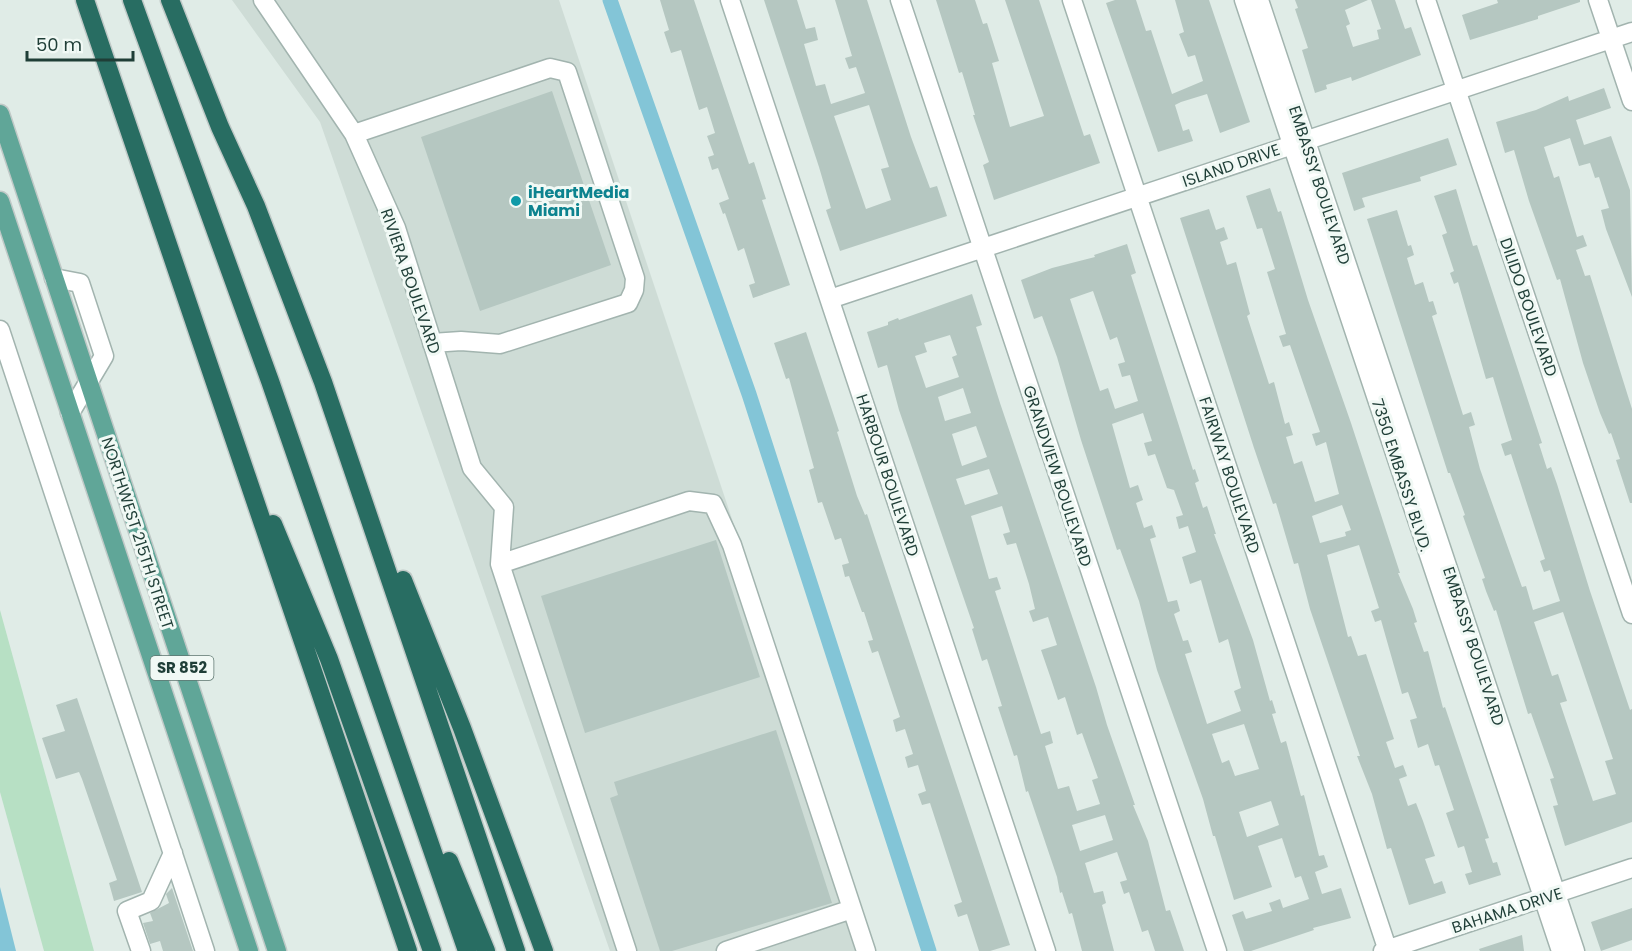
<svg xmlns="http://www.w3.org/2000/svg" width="1632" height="951" font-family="Poppins,sans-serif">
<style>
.built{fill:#cedcd6}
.green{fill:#b7e0c4}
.water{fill:#83c5d7}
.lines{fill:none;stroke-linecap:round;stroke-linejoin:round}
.canal{stroke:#83c5d7;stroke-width:15}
.building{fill:#b5c7c1;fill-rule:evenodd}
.minor-casing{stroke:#a2b4af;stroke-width:21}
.major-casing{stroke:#c0c9c7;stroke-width:21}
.highway-casing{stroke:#c0c9c7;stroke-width:21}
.minor{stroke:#fff;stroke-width:18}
.major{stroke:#60a698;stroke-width:18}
.highway{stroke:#286d62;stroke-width:18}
.culture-dot{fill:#0f9aa8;stroke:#f1f9f5;stroke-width:2}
.labels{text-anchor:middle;stroke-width:6;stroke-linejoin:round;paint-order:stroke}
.shield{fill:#f1f9f5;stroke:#5e7670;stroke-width:1.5}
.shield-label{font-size:15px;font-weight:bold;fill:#1f3e37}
.street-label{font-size:16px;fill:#1f3e37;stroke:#f1f9f5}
.culture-label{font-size:16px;font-weight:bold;fill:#0d838f;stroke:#f1f9f5;text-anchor:start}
</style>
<rect width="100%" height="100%" fill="#e0ece7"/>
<!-- built -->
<path class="built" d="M232,0H559L876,951H610L320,122Z"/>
<!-- green -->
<path class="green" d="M0,610L94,951H44L0,792Z"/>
<!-- water -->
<path class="water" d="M0,887L16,951H0Z"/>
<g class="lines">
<!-- canal -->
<path class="canal" d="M610,0L749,394L929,951"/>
</g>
<!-- building -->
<path class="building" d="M660,0H694L749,164L754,162L766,199L762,200L790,285L753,298L749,285L755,283L744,248L738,251L725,213L723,214L719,203L729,199L718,168L712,170L708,157L714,155L707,136L715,133L707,107L699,110L681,50L671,53L664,32L669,30Z
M764,0H797L806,29L815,27L818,40L804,44L816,86L825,84L831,104L865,93L856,67L849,69L845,58L852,56L835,0H867L911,137L930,188L937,186L947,216L840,251L826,210L831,208L819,167ZM869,105L889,167L881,169L891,200L866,209L834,116Z
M936,0H975L983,24L987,23L999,61L992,63L1010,127L1044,116L1005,0H1039L1084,136L1090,134L1100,163L994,200L983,165L989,162L973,115H975L962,72L959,73Z
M1115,0H1136L1146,31L1151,30L1172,94L1203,81L1195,55L1188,57L1179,34L1184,32L1175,0H1209L1250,122L1220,133L1207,94L1181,102L1175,105L1183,131L1189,129L1193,141L1158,152L1106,3Z
M1295,0H1368L1345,10L1350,24L1346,26L1353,47L1379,39L1377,30L1381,29L1371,0H1395L1405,29L1411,27L1421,55L1352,81L1351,77L1326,85L1327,89L1315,93L1302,50L1308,48L1295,9L1298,8Z
M1497,0H1580V2L1538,16V19L1470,40L1462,15L1498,3Z
M1604,88L1611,108L1576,120L1584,145L1611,136L1630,190L1632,297L1606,229L1601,210L1609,208L1599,177L1595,178L1590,163L1579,166L1570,138L1544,147L1554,178L1559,176L1577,237L1583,235L1587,246L1576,250L1585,276L1590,275L1632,409V503H1630L1616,460L1620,459L1611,433L1609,434L1600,413L1583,363L1560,279L1557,280L1529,201L1514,150L1505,153L1496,122L1536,110L1568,96L1569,101Z
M552,91L611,265L480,311L421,137Z
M1448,138L1457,165L1420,177L1421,181L1362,198L1365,207L1354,211L1342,173Z
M1270,188L1278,212L1281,211L1308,300L1351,423L1400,573H1398L1413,609L1417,622L1414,623L1424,652L1428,651L1443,708L1445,707L1489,838L1485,839L1493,863L1497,862L1501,875L1469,885L1465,874L1472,872L1464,846L1458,848L1446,813L1454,810L1439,765L1435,766L1428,744L1418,748L1410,720L1417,718L1408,692L1402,694L1381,620L1375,622L1371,611L1379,608L1359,545L1327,555L1348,637L1351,636L1358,656L1366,654L1394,739L1386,742L1395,768L1403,765L1407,776L1399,779L1408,806L1416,803L1423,821L1435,856L1425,859L1434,884L1442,881L1446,893L1409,905L1391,848L1387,849L1372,794L1357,756H1360L1310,609L1298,563L1294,564L1276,503L1273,504L1254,448L1180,218L1209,209L1216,230L1224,227L1228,239L1220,242L1227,265L1236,262L1250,314L1247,316L1269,384L1274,382L1285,424L1289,422L1293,435L1286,437L1294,464L1302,461L1315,502L1339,494L1326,442L1316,446L1312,434L1320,432L1290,345L1283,347L1279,336L1286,334L1267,272L1275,269L1262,228L1257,229L1246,196ZM1342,505L1351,530L1345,532L1346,536L1320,543L1312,516Z
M1456,189L1473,246L1477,245L1542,443L1539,444L1547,469L1551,467L1557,484L1590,591L1630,710L1632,709V822L1565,846L1553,806L1558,805L1550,779L1554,778L1531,713L1528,714L1496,610L1494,611L1486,591L1482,579L1485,578L1463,516L1465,515L1450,473H1448L1367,219L1397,210L1408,246L1411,245L1414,255L1407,258L1415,285L1423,282L1429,302L1433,301L1437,314L1432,316L1463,415L1471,412L1475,425L1469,427L1480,469L1522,587L1526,586L1533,610L1560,601L1550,570L1544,572L1540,561L1545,559L1511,454L1505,456L1501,444L1512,440L1493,377L1486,379L1458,282L1454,284L1450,273L1454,271L1442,235L1447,233L1434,196ZM1563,612L1613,759L1605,761L1616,794L1593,801L1560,703L1567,701L1558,674L1552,676L1534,622Z
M1127,244L1136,273L1131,275L1193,470L1195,469L1199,481L1195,483L1203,508L1207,506L1216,534H1214L1253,640L1270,701L1272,700L1276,713L1272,714L1281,743L1286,741L1301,796L1304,795L1319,856L1324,855L1328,867L1315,872L1322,894L1341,888L1351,918L1313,928L1314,930L1251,951H1244L1232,915L1243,911L1246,919L1272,911L1269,903L1280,899L1283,908L1309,899L1301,876L1295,878L1282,838L1258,846L1272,887L1234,900L1215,836H1213L1203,799L1157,670L1139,601L1120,549L1117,550L1081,440L1057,357L1042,316L1034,319L1021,280L1052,268L1095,257L1094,255ZM1093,291L1110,340L1117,337L1125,362L1118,364L1122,377L1130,375L1138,401L1115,409L1108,388L1100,391L1070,299ZM1143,413L1152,441L1144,443L1148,456L1155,454L1167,488L1174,490L1183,515L1176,517L1179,529L1188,526L1196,552L1182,557L1190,584L1201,580L1219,643L1228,639L1241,688L1234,691L1241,711L1207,724L1185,654L1192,652L1188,640L1183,641L1174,614L1180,611L1177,600L1168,602L1150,539L1156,537L1152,525L1144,528L1136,503L1143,500L1138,485L1130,488L1112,424ZM1244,724L1259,769L1235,776L1229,760L1222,763L1212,734ZM1271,801L1279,825L1247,837L1239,812Z
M972,294L982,325L976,327L1000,403L1096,687L1107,725L1135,805H1133L1148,841L1166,911L1170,910L1184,951H1155L1148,930L1142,932L1129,892L1124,894L1120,882L1127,880L1117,852L1085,863L1094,893L1103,891L1106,903L1102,905L1114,951H1082L1072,913L1069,914L1062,892L1060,893L1057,877L1028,791L1026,792L1017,755L1014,756L1003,722L998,707L1002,706L987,659L982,661L972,629L974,628L899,410L887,365L878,368L867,332L888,325V322L898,318L899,320ZM950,335L957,355L952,357L959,377L926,388L915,356L927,352L924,343ZM963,388L971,413L945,421L938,397ZM976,426L987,457L962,466L952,434ZM989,469L998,494L965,505L956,479ZM1002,506L1010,532L1003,534L1007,545L1016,543L1029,584L1035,609L1029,611L1033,622L1048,617L1057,645L1041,650L1050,676L1058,700L1065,697L1077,735L1082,733L1098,778L1092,780L1100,804L1077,811L1069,786L1058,789L1045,746L1053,743L1050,731L1041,734L995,591L1001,589L997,577L989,579L971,516ZM1105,815L1113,840L1080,851L1072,825Z
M806,332L839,431L837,432L857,496L865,515L867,514L1010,945L990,951H979L967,914L958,917L954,905L962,902L930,803L922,805L918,794L926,791L918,765L908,768L905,757L913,754L905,729L896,732L893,720L900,717L878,651L872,653L868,641L873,640L864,612H862L849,576L845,577L842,565L849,563L841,538L835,540L822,502L818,503L809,470L814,468L789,378L786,379L774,343Z
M716,540L760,677L585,733L541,596Z
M77,698L142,892L114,901L109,883L117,880L82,779L79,772L56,779L42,738L65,731L56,705Z
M776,730L832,903L672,951H660L610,798L618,795L614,782Z
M172,888L193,951H163L160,941L150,944L143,923L153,921L150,913L169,903L166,894Z
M1632,908V940L1601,951L1591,922Z
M1522,935L1524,951H1480L1479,949Z"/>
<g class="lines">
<defs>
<path id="minor" d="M263,0L354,134L396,228L472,468L504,507L500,564L627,951
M730,0L1046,951
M900,0L1217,951
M1072,0L1388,951
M1244,0L1561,951
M1259,0L1575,951
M1426,0L1632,614
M1598,0L1632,101
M354,134L550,68L567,72L635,278L634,290L628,303L500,344L461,341L432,343
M54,278L80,283L104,356L70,413
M830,299L1632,32
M0,330L205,951
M500,564L689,501L713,504L732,545L866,951
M141,951L127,911L151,901L173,853
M726,951L852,909
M1383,951L1632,868"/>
<path id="major" d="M0,114L277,951
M0,201L249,951"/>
<path id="highway" d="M85,0L408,951
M132,0L270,381L467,951
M170,0L220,127L256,206L323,382L516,951
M273,524L329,659L432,951
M403,580L462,728L544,951
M449,861L486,951"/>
</defs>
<!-- minor casing -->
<use href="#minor" class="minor-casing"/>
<!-- major casing -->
<use href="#major" class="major-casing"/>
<!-- highway casing -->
<use href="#highway" class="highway-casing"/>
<!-- minor -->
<use href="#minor" class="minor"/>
<!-- major -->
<use href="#major" class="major"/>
<!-- highway -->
<use href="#highway" class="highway"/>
</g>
<!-- markers -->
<circle class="culture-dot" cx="516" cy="201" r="6"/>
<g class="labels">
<!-- shield labels -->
<rect class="shield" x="150.5" y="656" width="63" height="24" rx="4.5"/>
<g class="shield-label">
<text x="182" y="673">SR 852</text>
</g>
<!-- street labels -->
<g class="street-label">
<text transform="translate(1231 165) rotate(-19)" y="6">ISLAND DRIVE</text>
<text transform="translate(1320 185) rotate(72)" y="6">EMBASSY BOULEVARD</text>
<text transform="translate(411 281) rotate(71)" y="6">RIVIERA BOULEVARD</text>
<text transform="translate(1529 307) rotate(71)" y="6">DILIDO BOULEVARD</text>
<text transform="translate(888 475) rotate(72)" y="6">HARBOUR BOULEVARD</text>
<text transform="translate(1230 475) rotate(72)" y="6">FAIRWAY BOULEVARD</text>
<text transform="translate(1402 475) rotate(72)" y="6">7350 EMBASSY BLVD.</text>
<text transform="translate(1058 476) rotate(72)" y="6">GRANDVIEW BOULEVARD</text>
<text transform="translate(138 533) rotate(72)" y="6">NORTHWEST 215TH STREET</text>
<text transform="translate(1474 646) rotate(72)" y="6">EMBASSY BOULEVARD</text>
<text transform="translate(1507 910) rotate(-18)" y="6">BAHAMA DRIVE</text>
</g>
<!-- culture labels -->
<g class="culture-label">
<text x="528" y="198">iHeartMedia<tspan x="528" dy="18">Miami</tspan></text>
</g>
</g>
<!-- scale -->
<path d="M27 51v9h106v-9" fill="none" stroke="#1f3e37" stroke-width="3"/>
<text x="36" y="51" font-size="18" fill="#1f3e37" stroke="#f1f9f5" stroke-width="4.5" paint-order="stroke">50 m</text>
</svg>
